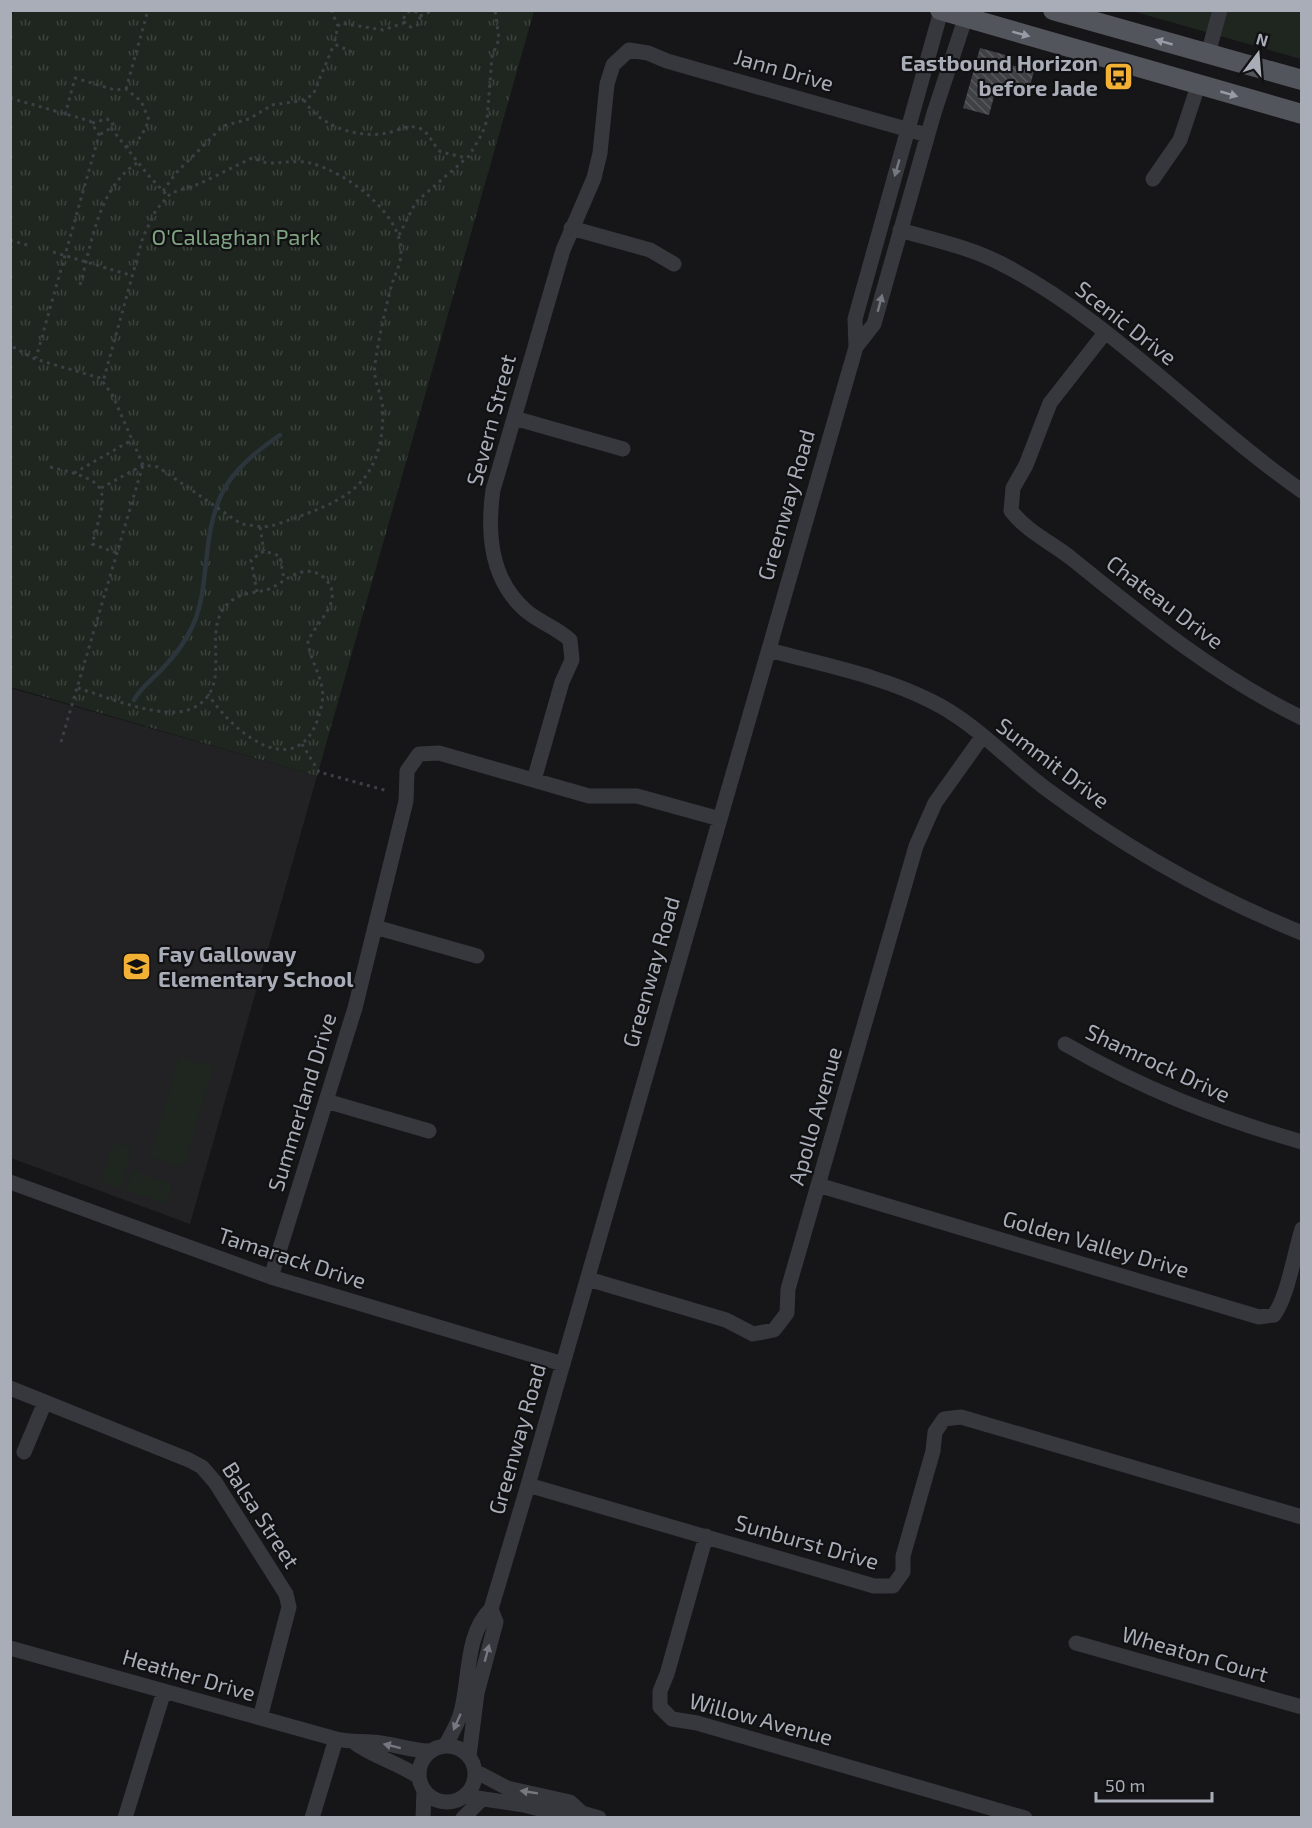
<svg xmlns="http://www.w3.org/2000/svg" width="1312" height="1828" font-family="'Exo 2',sans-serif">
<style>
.built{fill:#222225}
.grass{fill:#1e261f}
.park{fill:url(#park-tufts)}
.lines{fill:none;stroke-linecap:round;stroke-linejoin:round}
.stream{stroke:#2c353c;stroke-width:4.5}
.building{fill:url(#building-back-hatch)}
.path{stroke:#3d3f44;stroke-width:3;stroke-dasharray:3 4.5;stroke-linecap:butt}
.minor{stroke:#37383d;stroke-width:15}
.major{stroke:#53555c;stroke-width:20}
.oneway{fill:#979ba6}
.oneway2{fill:#757881}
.labels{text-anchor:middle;stroke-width:4.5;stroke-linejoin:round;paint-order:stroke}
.poi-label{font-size:22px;font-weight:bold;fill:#a8adb8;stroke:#111113;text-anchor:end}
.street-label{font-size:22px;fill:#a8adb8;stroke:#111113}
.park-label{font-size:22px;fill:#7fa381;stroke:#111113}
</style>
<defs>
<pattern id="park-tufts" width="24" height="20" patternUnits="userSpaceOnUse" patternTransform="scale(1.5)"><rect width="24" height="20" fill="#1e261f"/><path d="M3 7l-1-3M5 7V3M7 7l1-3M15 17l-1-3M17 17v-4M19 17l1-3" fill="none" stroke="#3c433d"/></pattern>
<pattern id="building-back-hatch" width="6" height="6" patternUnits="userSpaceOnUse" patternTransform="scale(1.5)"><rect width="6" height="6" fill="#404145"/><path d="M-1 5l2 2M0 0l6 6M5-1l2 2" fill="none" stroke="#595a5e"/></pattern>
</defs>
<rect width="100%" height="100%" fill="#161618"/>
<!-- built -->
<path class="built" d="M10,688L317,776L190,1224L11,1158Z"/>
<!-- grass -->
<path class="grass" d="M1132,11H1301V59Z
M179,1057L213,1067L184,1167L150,1157Z
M112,1142L132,1148L121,1188L101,1183Z
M132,1170L172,1184L166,1204L126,1190Z"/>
<!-- park -->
<path class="park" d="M14,10L534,11L317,776L11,687L10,21Z"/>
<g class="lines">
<!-- stream -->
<path class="stream" d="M134,700C140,688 152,680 161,670C173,658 186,641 193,625C203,603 204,578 207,554C213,493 230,469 280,435"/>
</g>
<!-- building -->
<path class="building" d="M980,48L1013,57L1011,65L1034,71L1027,97L996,89L989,115L963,108Z"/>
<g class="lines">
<!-- path -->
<path class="path" d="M331,10L338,26
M404 19a8 8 0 1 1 16 0a8 8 0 1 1-16 0Z
M420,16L434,10
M352,52L334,44L338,26L341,23L383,30L404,23
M126,89L148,10
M10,98L90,121L99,135L36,358
M304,100C319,126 358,139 387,133C397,131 409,124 419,128C430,132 432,145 441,152L466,158
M65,115L75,78L115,90L126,89L141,101L149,120L141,137L125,148
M92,123L107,119L113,123L111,128L99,135
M111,128L148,175L168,196
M163,191L176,173L223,126L249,119L272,105L300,101L313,95L334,44
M399,235L416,202L469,156L482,134L487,120L492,57L499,39L495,10
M10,240L30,246
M53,252L133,276
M80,285C92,243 98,188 137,163
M13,347L35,359L100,378L113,396L143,465L158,467L241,524L264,527L275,525C340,502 382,491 383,412C383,395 372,380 375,364C379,337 385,310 392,284C395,274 401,264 401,253C402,213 346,172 310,163C296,160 283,163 269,163C264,163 258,159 252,158L199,184L171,193L156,210L143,237L103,382
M50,467C111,482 109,486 92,544L117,553
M74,473L132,440
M101,488L143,465
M260,527L264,551
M257,592L251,560L264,551L280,556L284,580
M78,688C107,697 165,722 193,708C239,686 194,624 234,599C245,592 258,593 269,589C281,584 289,575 302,572C309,570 317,572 323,577C348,598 316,622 308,641C310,663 326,680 322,703C306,788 237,739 208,694
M61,742L143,465
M302,744L319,772L388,791"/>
<!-- minor -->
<path class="minor" d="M1208,54L1220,10
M1153,179L1180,140L1198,86
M571,228L650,250L674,264
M900,230C934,240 969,247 1000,263C1109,318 1201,421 1302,491
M1104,334L1050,403L1026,465L1013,488L1011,511C1029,533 1049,541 1071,558C1145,618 1216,676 1302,718
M856,347L874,324L934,113L968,10
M514,418L623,449
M769,650C823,665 883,676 933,702C975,723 1008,760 1045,788C1124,847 1210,896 1302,933
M534,780L562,682L572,660L570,640C556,627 538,622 524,609C490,578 487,533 493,490L563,250L594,178L600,153L607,84L613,65L629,50L648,53L667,61L927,135
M375,927L477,956
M1065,1044C1143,1089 1215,1117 1302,1142
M326,1101L429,1131
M10,1182L271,1277L563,1364
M818,1185L1259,1317L1274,1315C1288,1296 1294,1254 1302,1229
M271,1277L355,1008L406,801L407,771L419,754L439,753L589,796H637L720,819
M588,1279L726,1320L753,1334L774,1330L787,1313L788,1289L916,846L935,803L982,737
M10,1388L189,1460L202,1467L215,1482L286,1594L289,1607L260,1718
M24,1452L45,1402
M528,1485L874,1586H893L903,1572V1556L933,1451L935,1432L944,1419L961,1417L1302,1517
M706,1536L667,1674L660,1691V1707L672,1719L697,1723L1025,1818
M1076,1643L1302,1707
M10,1648L336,1739C349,1742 360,1741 373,1742C392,1743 410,1751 430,1751
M355,1743C375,1757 398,1763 419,1777
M419 1774a28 28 0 1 1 56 0a28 28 0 1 1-56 0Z
M445,1746C451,1735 458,1724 461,1712C470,1679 465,1634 491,1609L528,1485L856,347L855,319L941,11
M469,1756L477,1693L496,1622L491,1609
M475,1771L507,1788L570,1802L582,1813L599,1818
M464,1796L524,1805L566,1816L582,1813
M125,1818L164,1691
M312,1818L336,1739
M423,1818L424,1790
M463,1818L482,1799"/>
<!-- major -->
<path class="major" d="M940,10L1302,114
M1053,10L1302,80"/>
</g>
<!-- one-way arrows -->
<defs><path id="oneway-solid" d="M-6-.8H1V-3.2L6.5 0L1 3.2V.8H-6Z" transform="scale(1.5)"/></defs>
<g class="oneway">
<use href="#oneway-solid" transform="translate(1021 34) rotate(15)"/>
<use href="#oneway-solid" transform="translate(1164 42) rotate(-164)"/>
<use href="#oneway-solid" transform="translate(1229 94) rotate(16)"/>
</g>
<g class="oneway2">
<use href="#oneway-solid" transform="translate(897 168) rotate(106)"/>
<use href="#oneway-solid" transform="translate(880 303) rotate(-75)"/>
<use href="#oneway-solid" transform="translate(487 1653) rotate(-75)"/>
<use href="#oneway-solid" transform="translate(457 1722) rotate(114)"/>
<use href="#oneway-solid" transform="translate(392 1746) rotate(-166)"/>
<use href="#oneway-solid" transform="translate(529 1792) rotate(-171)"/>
</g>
<!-- icons -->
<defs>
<symbol id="bus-square" viewBox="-11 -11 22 22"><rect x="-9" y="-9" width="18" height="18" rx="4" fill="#f2b134" stroke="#111113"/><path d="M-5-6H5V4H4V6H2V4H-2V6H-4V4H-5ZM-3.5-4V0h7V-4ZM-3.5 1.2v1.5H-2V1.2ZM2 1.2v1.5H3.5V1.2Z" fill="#111"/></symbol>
<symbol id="school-square" viewBox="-11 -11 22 22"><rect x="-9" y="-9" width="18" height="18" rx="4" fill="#f2b134" stroke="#111113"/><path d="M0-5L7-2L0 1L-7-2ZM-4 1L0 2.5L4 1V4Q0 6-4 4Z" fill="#111"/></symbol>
</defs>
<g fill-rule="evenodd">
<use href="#bus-square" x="1102" y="60" width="33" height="33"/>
<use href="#school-square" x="120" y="950" width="33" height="33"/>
</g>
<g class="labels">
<!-- poi labels -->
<g class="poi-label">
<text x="1098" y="71">Eastbound Horizon<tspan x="1098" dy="25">before Jade</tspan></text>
<text x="158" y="962" text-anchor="start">Fay Galloway<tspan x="158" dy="25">Elementary School</tspan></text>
</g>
<!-- street labels -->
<g class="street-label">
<text transform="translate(784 70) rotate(16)" y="8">Jann Drive</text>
<text transform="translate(1126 323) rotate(38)" y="8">Scenic Drive</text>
<text transform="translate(491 420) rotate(-75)" y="8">Severn Street</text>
<text transform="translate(786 505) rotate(-74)" y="8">Greenway Road</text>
<text transform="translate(1165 602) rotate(37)" y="8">Chateau Drive</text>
<text transform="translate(1053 763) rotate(37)" y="8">Summit Drive</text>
<text transform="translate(651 972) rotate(-74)" y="8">Greenway Road</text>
<text transform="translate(1158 1063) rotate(25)" y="8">Shamrock Drive</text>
<text transform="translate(302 1102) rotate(-73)" y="8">Summerland Drive</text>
<text transform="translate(815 1116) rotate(-74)" y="8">Apollo Avenue</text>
<text transform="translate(1096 1244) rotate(16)" y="8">Golden Valley Drive</text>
<text transform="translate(292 1258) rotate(18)" y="8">Tamarack Drive</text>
<text transform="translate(517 1439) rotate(-74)" y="8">Greenway Road</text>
<text transform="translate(261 1515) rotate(57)" y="8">Balsa Street</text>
<text transform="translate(807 1542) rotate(16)" y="8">Sunburst Drive</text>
<text transform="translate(1195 1654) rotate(16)" y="8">Wheaton Court</text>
<text transform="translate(189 1675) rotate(16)" y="8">Heather Drive</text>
<text transform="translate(761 1719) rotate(15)" y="8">Willow Avenue</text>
</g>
<!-- park labels -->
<g class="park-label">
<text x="236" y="245">O'Callaghan Park</text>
</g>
</g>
<!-- border -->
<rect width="1312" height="1828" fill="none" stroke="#a8adb8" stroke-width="24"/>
<!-- north arrow -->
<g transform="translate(1258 54) rotate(16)" stroke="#111113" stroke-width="4.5" paint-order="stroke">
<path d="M0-4.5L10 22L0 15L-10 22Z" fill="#a8adb8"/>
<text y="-9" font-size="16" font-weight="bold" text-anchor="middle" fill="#a8adb8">N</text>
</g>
<!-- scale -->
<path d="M1096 1792v9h116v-9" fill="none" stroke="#a8adb8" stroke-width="3"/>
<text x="1105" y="1792" font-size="18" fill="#a8adb8" stroke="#111113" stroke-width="4.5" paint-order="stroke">50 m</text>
</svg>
